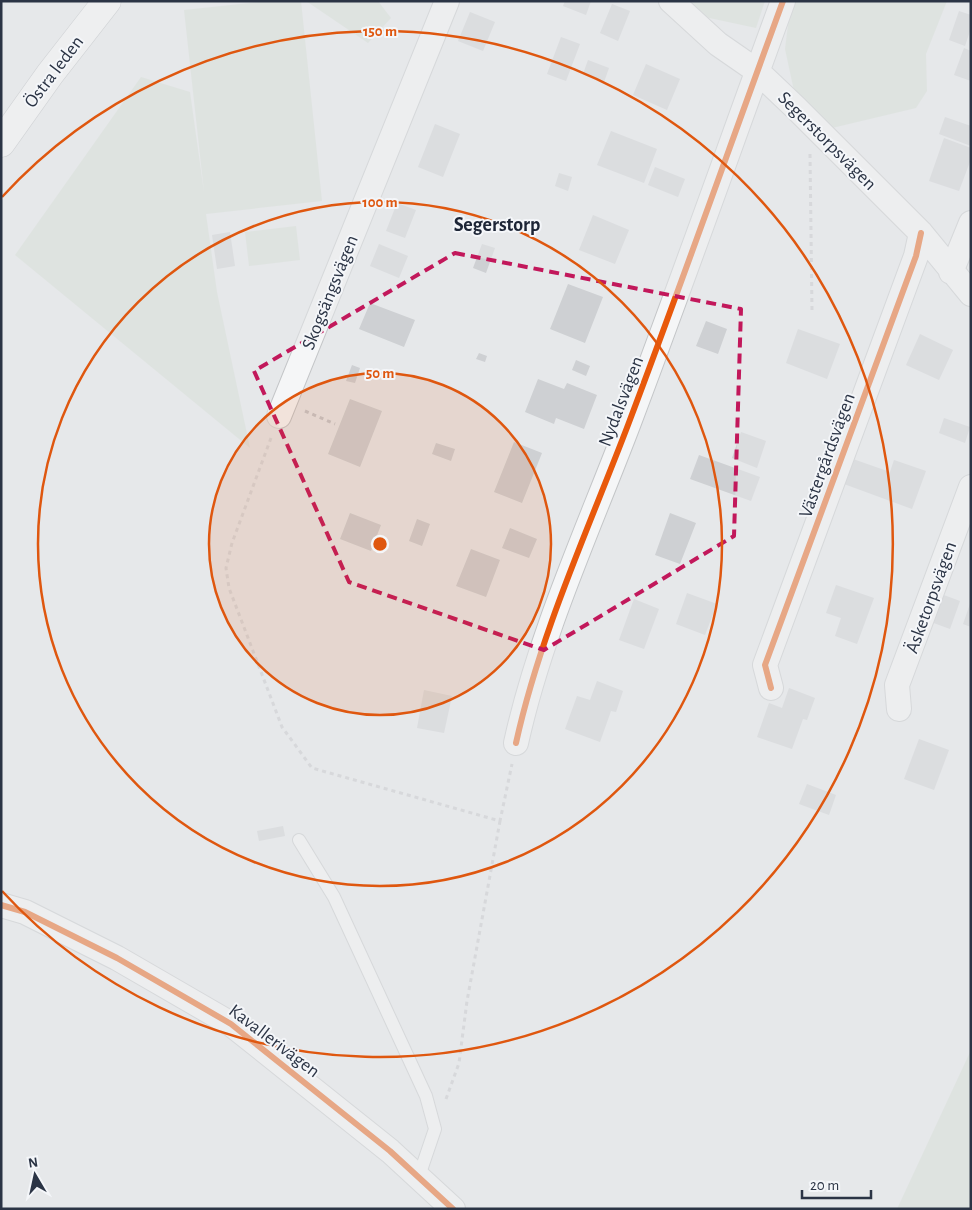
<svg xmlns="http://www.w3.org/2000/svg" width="972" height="1210" font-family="'Alegreya Sans',sans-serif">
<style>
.green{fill:#d6ded6}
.building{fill:#ced0d3}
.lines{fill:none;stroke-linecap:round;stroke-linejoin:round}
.lane-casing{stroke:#c4c6c8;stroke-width:14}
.street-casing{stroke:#c4c6c8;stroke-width:26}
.highway-casing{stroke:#b8bbbf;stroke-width:29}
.path{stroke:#c5c6ca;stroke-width:3;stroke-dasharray:4 4;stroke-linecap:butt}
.lane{stroke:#f5f6f7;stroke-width:12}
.street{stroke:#f5f6f7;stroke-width:24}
.highway{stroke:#f8f8f8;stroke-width:28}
.cycleway-casing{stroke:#f4f6f9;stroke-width:9}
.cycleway{stroke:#e8590c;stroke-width:6}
.marked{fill:none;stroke:#c2185b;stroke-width:4;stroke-dasharray:10 6;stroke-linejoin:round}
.ring{fill:none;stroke:#df570f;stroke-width:2.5}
.labels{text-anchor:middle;stroke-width:4;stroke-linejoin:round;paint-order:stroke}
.street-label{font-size:19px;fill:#2b3445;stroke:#f4f6f9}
.neighbourhood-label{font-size:20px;font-weight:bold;fill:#1d2536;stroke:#f4f6f9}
.centre{fill:#df570f;stroke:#f4f6f9;stroke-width:2.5}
.ring-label{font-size:15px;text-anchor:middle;font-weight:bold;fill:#df570f;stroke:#f4f6f9;stroke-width:4;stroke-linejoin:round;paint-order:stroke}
</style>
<rect width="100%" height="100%" fill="#e6e8ea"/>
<!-- green -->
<path class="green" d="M268,1H301L322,201L206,214L217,292L250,448L15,255L141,77L190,92L204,192L184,10Z
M306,1H378L391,18L368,43Z
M686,1H765L756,28L700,16Z
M791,1H947L926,54L927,91L916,108L832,128L794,91L785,49Z
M296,226L300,260L249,266L245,232Z
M971,1050V1209H897Z"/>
<!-- building -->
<path class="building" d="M565,1H591L586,15L563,6Z
M612,4L630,11L618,41L600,33Z
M959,11L971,15V28L965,46L949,40Z
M470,12L495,22L483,51L458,41Z
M561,37L580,44L566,81L547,74Z
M964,48L971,51V81L954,75Z
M588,60L609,68L604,82L583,74Z
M646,64L680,79L667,110L633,95Z
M945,117L971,126V146L939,134Z
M435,124L460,134L443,177L418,167Z
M611,131L657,149L644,183L597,165Z
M944,138L971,148V159L959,191L929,181Z
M655,167L685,179L678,197L648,185Z
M559,173L572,177L568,191L555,186Z
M397,203L416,210L405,238L386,231Z
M593,215L629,230L615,264L579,250Z
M230,232L235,266L217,269L212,235Z
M379,244L408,256L399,278L370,266Z
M482,244L495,248L486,273L473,268Z
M568,284L603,297L585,343L550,329Z
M370,303L415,320L404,347L359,329Z
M706,321L727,329L718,354L696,346Z
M798,329L840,344L827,379L786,363Z
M920,334L953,350L939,380L906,365Z
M479,353L487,356L485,362L476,359Z
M576,360L590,366L586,376L572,370Z
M352,365L360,368L355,383L346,381Z
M538,379L564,389L567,383L597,395L584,429L556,418L554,424L525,412Z
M350,399L382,411L360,467L328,454Z
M944,418L970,427L965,443L939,433Z
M741,432L766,441L757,468L732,458Z
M514,442L542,453L522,503L494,492Z
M436,443L455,449L451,461L432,454Z
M699,455L760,477L751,501L690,479Z
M853,459L890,472L894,460L926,471L912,509L844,484Z
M350,513L381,525L371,551L340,539Z
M670,513L696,523L680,564L655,555Z
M417,519L430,524L422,546L409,541Z
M510,528L537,539L529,558L502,548Z
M471,549L500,560L486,597L456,586Z
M836,585L874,598L857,644L835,636L841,618L826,613Z
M687,593L717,604L705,635L676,624Z
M941,594L960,601L950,629L931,622Z
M634,599L659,609L644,649L619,640Z
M970,604H971V627L963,624Z
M597,681L623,691L616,712L611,711L600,742L565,729L577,696L590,700Z
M789,688L815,698L807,720L803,719L792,749L757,737L769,703L782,708Z
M424,690L452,696L444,733L417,728Z
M919,739L949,750L934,790L904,779Z
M807,784L836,795L829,815L799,804Z
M283,826L285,836L259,841L257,831Z"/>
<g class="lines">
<defs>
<path id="lane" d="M299,840L334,897L426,1096L435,1129L419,1176"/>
<path id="street" d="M671,1L718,44L757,71L796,108L921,233L971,294
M951,272L971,223
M279,416L447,1
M771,688L765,665L916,256L921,233
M899,709L897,685L971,487
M516,743C540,634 588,530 628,425C681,285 731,143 783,1
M1,905L25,912L117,958L231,1024L390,1151L453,1209"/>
<path id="highway" d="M1,143L50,74L107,1"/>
</defs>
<!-- lane casing -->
<use href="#lane" class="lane-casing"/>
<!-- street casing -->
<use href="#street" class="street-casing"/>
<!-- highway casing -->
<use href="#highway" class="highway-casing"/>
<!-- path -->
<path class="path" d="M810,154L812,311
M305,411L335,424
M271,438L232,543L226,568L229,588L282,727L312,768L500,821L512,764
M446,1099L459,1063L467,1001L500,821"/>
<!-- lane -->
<use href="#lane" class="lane"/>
<!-- street -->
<use href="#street" class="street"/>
<!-- highway -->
<use href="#highway" class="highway"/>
<defs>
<path id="cycleway" d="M771,688L765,665L916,256L921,233
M516,743C540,634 588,530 628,425C681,285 731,143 783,1
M1,905L25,912L117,958L231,1024L390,1151L453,1209"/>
</defs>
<!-- cycleway casing -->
<use href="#cycleway" class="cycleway-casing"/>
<!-- cycleway -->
<use href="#cycleway" class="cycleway"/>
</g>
<!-- marked area -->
<path d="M0 0H972V1210H0ZM455,253L741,309L734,536L544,650L349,582L254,371Z" fill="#e6e8ea" fill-opacity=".55" fill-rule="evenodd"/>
<path class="marked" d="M455,253L741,309L734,536L544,650L349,582L254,371Z"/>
<!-- distance rings -->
<circle cx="380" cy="544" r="171" fill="#df570f" fill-opacity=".12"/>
<g class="ring">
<circle cx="380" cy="544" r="171"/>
<circle cx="380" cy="544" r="342"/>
<path d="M2 197A513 513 0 1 1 2 891"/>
</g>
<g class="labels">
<!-- street labels -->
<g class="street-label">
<text transform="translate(53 71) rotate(-53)" y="7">Östra leden</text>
<text transform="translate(828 140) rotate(45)" y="7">Segerstorpsvägen</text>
<text transform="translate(329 292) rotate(-68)" y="7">Skogsängsvägen</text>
<text transform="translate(620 401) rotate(-69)" y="7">Nydalsvägen</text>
<text transform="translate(826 455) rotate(-70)" y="7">Västergårdsvägen</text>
<text transform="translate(930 597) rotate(-70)" y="7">Äsketorpsvägen</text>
<text transform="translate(275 1040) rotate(37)" y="7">Kavallerivägen</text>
</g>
<!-- neighbourhood labels -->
<g class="neighbourhood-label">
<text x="497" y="231">Segerstorp</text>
</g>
</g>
<circle cx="380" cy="544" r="8" class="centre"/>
<g class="ring-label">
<text x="380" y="36">150 m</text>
<text x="380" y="207">100 m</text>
<text x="380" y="378">50 m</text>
</g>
<!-- border -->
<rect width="972" height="1210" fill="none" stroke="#2b3445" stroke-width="5"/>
<!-- north arrow -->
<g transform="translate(35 1175) rotate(351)" stroke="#f4f6f9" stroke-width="4" paint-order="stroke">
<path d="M0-4L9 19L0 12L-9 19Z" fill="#2b3445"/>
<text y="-8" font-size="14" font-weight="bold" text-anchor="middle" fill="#2b3445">N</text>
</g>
<!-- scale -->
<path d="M802 1190v8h69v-8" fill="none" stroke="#2b3445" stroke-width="2.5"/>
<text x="810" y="1190" font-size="15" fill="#2b3445" stroke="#f4f6f9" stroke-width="4" paint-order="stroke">20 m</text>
</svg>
